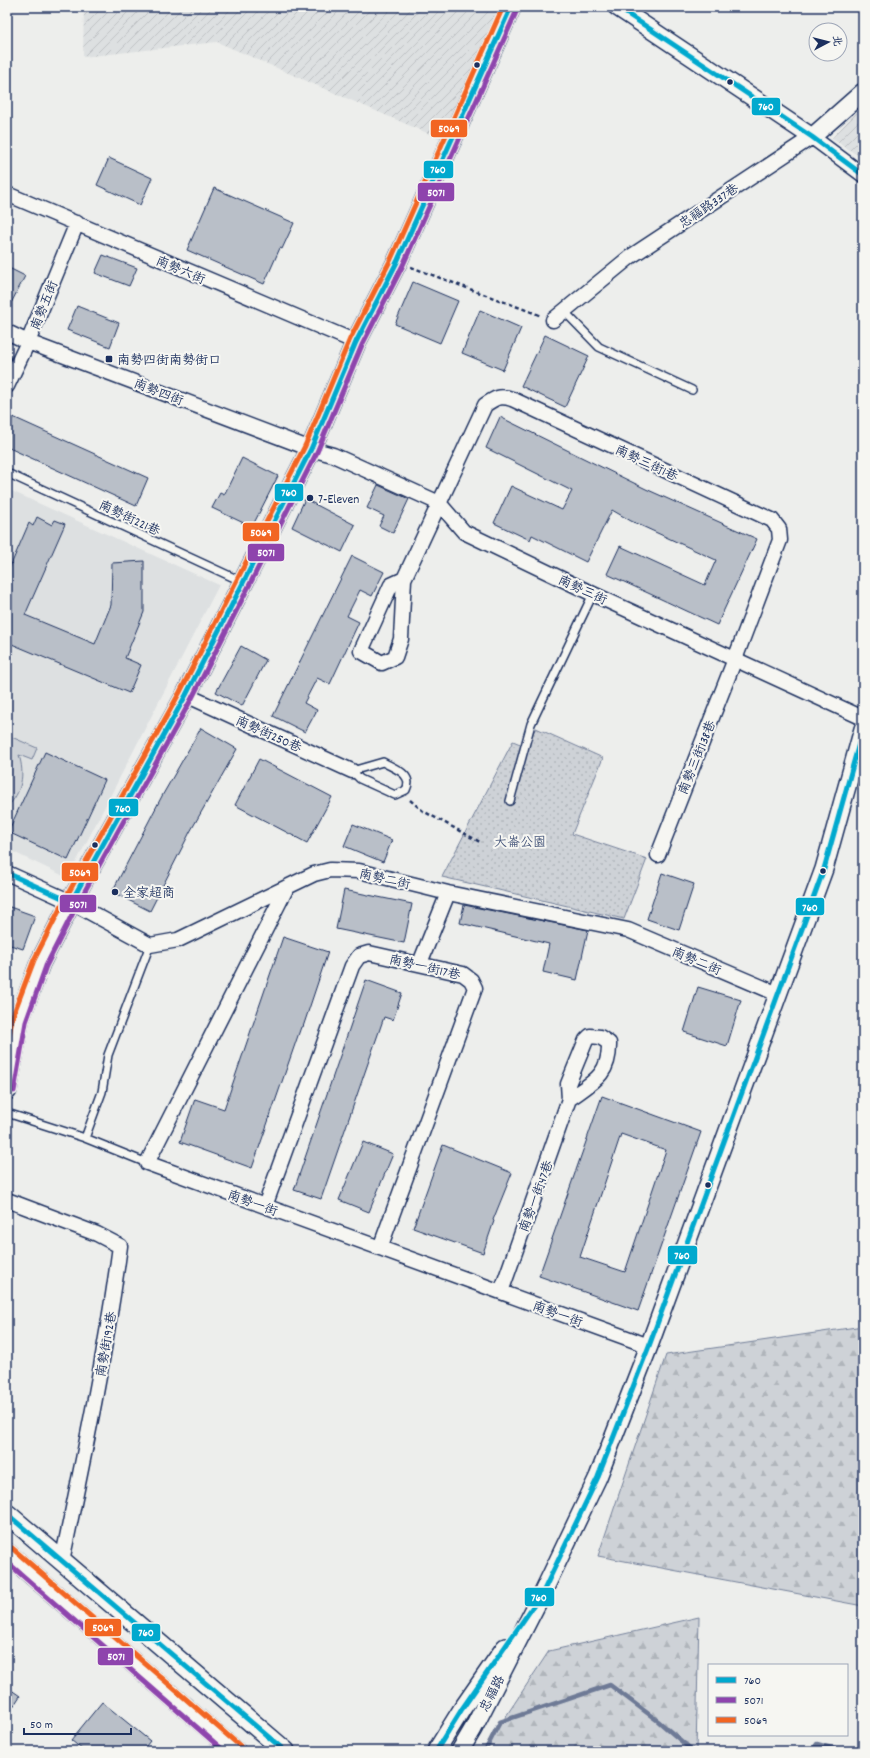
<svg xmlns="http://www.w3.org/2000/svg" width="870" height="1758" font-family="Dekko,'LXGW WenKai TC',sans-serif">
<style>
.built{fill:#dde0e1}
.industrial{fill:url(#industrial-furrows)}
.green{fill:#ced2d7;stroke:#74809a}
.forest{fill:url(#forest-firs);stroke:#74809a}
.park{fill:url(#park-dots);stroke:#74809a}
.lines{fill:none;stroke-linecap:round;stroke-linejoin:round}
.stream{stroke:#6e7a96;stroke-width:4.5}
.building{fill:#b9bfc8;stroke:#1b2f5e;fill-rule:evenodd}
.service-casing{stroke:#1b2f5e;stroke-width:10}
.minor-casing{stroke:#1b2f5e;stroke-width:17}
.tertiary-casing{stroke:#1b2f5e;stroke-width:20}
.secondary-casing{stroke:#1b2f5e;stroke-width:22}
.path{stroke:#1b2f5e;stroke-width:2.5;stroke-dasharray:4 3;stroke-linecap:butt}
.service{stroke:#f6f6f2;stroke-width:7}
.minor{stroke:#f6f6f2;stroke-width:14}
.tertiary{stroke:#f6f6f2;stroke-width:17}
.secondary{stroke:#f6f6f2;stroke-width:19}
.bus-1-casing{stroke:#f6f6f2;stroke-width:8}
.bus-2-casing{stroke:#f6f6f2;stroke-width:8}
.bus-3-casing{stroke:#f6f6f2;stroke-width:8}
.bus-1{stroke:#00a9ce;stroke-width:5}
.bus-2{stroke:#8e44ad;stroke-width:5}
.bus-3{stroke:#f26522;stroke-width:5}
.bus-dot{fill:#1b2f5e;stroke:#f6f6f2;stroke-width:1.5}
.labels{text-anchor:middle;stroke-width:4;stroke-linejoin:round;paint-order:stroke}
.street-label{font-size:13px;fill:#1b2f5e;stroke:#f6f6f2}
.poi-label{font-size:13px;fill:#1b2f5e;stroke:#f6f6f2;text-anchor:start}
.park-label{font-size:13px;fill:#48587c;stroke:#f6f6f2}
.line-badge{stroke:#f6f6f2;stroke-width:1.5}
.badge-label{font-size:11px;text-anchor:middle;font-weight:bold;fill:#fff}
</style>
<defs>
<pattern id="industrial-furrows" width="10" height="10" patternUnits="userSpaceOnUse"><rect width="10" height="10" fill="#dde0e1"/><path d="M-1 1l2-2M0 10L10 0M9 11l2-2" fill="none" stroke="#bdc0c3"/></pattern>
<pattern id="forest-firs" width="22" height="20" patternUnits="userSpaceOnUse"><rect width="22" height="20" fill="#ced2d7"/><path d="M5 1l3.5 6h-7zM16 11l3.5 6h-7z" fill="#b0b5bb"/></pattern>
<pattern id="park-dots" width="8" height="8" patternUnits="userSpaceOnUse"><rect width="8" height="8" fill="#ced2d7"/><path d="M2 2h.1M6 6h.1" fill="none" stroke="#b0b5bb" stroke-width="1.8" stroke-linecap="round"/></pattern>
</defs>
<rect width="100%" height="100%" fill="#edeeec"/>
<filter id="ink" filterUnits="userSpaceOnUse"><feTurbulence type="fractalNoise" baseFrequency=".025" numOctaves="2"/><feDisplacementMap in="SourceGraphic" scale="8" xChannelSelector="R" yChannelSelector="G"/><feConvolveMatrix kernelMatrix="1 2 1 2 8 2 1 2 1" color-interpolation-filters="sRGB"/></filter>
<g filter="url(#ink)">
<!-- built -->
<path class="built" d="M7,489L219,585L68,878L7,849Z"/>
<!-- industrial -->
<path class="industrial" d="M84,7H498L443,140L217,42L83,57Z
M863,104V159L832,138Z"/>
<!-- green -->
<path class="green" d="M7,735L37,748L32,760L19,755C25,774 22,793 7,807Z"/>
<!-- forest -->
<path class="forest" d="M863,1326V1606L598,1556L666,1355Z
M699,1617L696,1751H483L549,1651Z"/>
<!-- park -->
<path class="park" d="M536,728L603,758L572,834L647,859L624,919L442,877L513,741L525,746Z"/>
<g class="lines">
<!-- stream -->
<path class="stream" d="M485,1751L500,1722L610,1685L658,1721L693,1751
M812,1751L817,1744L842,1751"/>
</g>
<!-- building -->
<path class="building" d="M109,158L152,178L140,205L97,185Z
M214,188L294,223L282,249L280,248L264,284L187,250Z
M103,255L137,268L129,286L95,273Z
M7,267L25,276L7,311Z
M413,282L458,301L440,343L395,324Z
M77,306L119,323L110,347L67,330Z
M480,310L521,328L503,370L462,353Z
M545,335L589,356L565,407L521,386Z
M13,417L148,478L136,506L7,447V431Z
M500,417L646,489L757,539L717,625L607,574L620,546L705,585L716,560L631,521L612,510L586,562L532,535L530,540L494,523L511,486L562,510L572,491L486,448Z
M242,458L278,476L252,527L212,508L220,493L224,495Z
M378,485L409,499L393,533L379,526L384,516L367,508Z
M305,499L355,525L342,552L292,527Z
M37,517L52,525L55,520L65,524L25,615L95,644L111,605L112,563L144,561V612L125,658L141,665L129,693L7,642V574L29,523L33,526Z
M352,556L384,572L372,596L360,590L347,616L359,622L330,684L317,678L304,703L317,710L305,732L273,716Z
M241,646L266,660L242,706L216,692Z
M201,728L237,749L190,832L150,911L112,892L162,796Z
M45,752L105,780L68,860L8,832Z
M259,759L332,797L307,843L235,805Z
M353,824L392,840L383,862L344,846Z
M662,873L694,884L679,930L647,919Z
M344,890L412,904L404,943L336,929Z
M464,905L588,930L577,980L543,972L549,944L460,923Z
M7,906L35,916L23,949L7,944Z
M283,937L328,952L303,1027H301L252,1168L180,1142L195,1099L224,1109Z
M366,980L402,993L393,1020L384,1017L321,1199L294,1190Z
M698,987L741,1000L727,1046L684,1032Z
M602,1096L701,1132L638,1311L539,1276ZM621,1134L666,1150L625,1272L580,1257Z
M363,1142L393,1154L369,1212L339,1200Z
M443,1145L512,1173L493,1220L494,1221L483,1253L413,1228Z
M7,1687L20,1696L7,1716Z
M102,1702L150,1741L142,1751H84L71,1740Z"/>
<g class="lines">
<defs>
<path id="service" d="M564,311L599,347L692,390
M7,473L243,582
M383,762C395,769 414,774 406,790L395,795L360,779L352,771Z
M510,801L531,724L593,594
M7,1113L85,1138L147,1163
M85,1138L102,1092L108,1055L150,945"/>
<path id="minor" d="M7,194L356,342
M553,320L630,257L812,137L863,175
M7,332L28,342L311,449L333,455L439,503L464,532L593,594L863,718
M7,386L28,342L77,223
M404,579L401,639L395,657L382,663L361,651L391,585L404,579L485,405C495,398 500,395 512,399L772,520L779,529L780,540L735,659L658,855
M186,695L352,771
M7,873L71,902L150,945L178,940L314,874L330,870L359,871L448,893L628,930L778,994
M287,887L147,1163L649,1346
M420,963L448,893
M7,1200L97,1234L120,1246C106,1352 84,1456 62,1561
M265,1206L352,966L359,956L369,953L463,974L471,980L475,988L380,1248
M501,1292L569,1099L568,1084L586,1040L590,1036L600,1037L609,1043C610,1075 593,1082 569,1099"/>
<path id="tertiary" d="M617,7L812,137L863,92
M436,1751L462,1709L505,1647
M460,1751L473,1729L543,1592L598,1477L649,1346L824,869L863,729"/>
<path id="secondary" d="M7,1090L19,1020L40,963L71,902L186,695L311,449L356,342L397,262L511,7
M7,1514L285,1751
M7,1553L235,1751"/>
</defs>
<!-- service casing -->
<use href="#service" class="service-casing"/>
<!-- minor casing -->
<use href="#minor" class="minor-casing"/>
<!-- tertiary casing -->
<use href="#tertiary" class="tertiary-casing"/>
<!-- secondary casing -->
<use href="#secondary" class="secondary-casing"/>
<!-- path -->
<path class="path" d="M411,267L542,316
M410,800L423,811L480,842"/>
<!-- service -->
<use href="#service" class="service"/>
<!-- minor -->
<use href="#minor" class="minor"/>
<!-- tertiary -->
<use href="#tertiary" class="tertiary"/>
<!-- secondary -->
<use href="#secondary" class="secondary"/>
<defs>
<path id="bus-1" d="M617,7L812,137L863,175
M7,873L71,902L186,695L311,449L356,342L397,262L511,7
M7,1514L285,1751
M436,1751L462,1709L543,1592L598,1477L649,1346L824,869L863,729"/>
<path id="bus-2" d="M14,1091L26,1022L46,966L77,905L192,698L317,452L362,345L403,265L517,10
M7,1562L224,1751"/>
<path id="bus-3" d="M7,1049L12,1018L34,960L65,899L180,692L305,446L350,339L391,259L503,7
M12,1548L240,1746"/>
</defs>
<!-- bus-1 casing -->
<use href="#bus-1" class="bus-1-casing"/>
<!-- bus-2 casing -->
<use href="#bus-2" class="bus-2-casing"/>
<!-- bus-3 casing -->
<use href="#bus-3" class="bus-3-casing"/>
<!-- bus-1 -->
<use href="#bus-1" class="bus-1"/>
<!-- bus-2 -->
<use href="#bus-2" class="bus-2"/>
<!-- bus-3 -->
<use href="#bus-3" class="bus-3"/>
</g>
</g>
<!-- markers -->
<g class="bus-dot">
<circle cx="477" cy="65" r="3.5"/>
<circle cx="730" cy="82" r="3.5"/>
<rect x="105" y="355" width="8" height="8" rx="2"/>
<circle cx="310" cy="498" r="4"/>
<circle cx="95" cy="845" r="3.5"/>
<circle cx="823" cy="871" r="3.5"/>
<circle cx="115" cy="892" r="4"/>
<circle cx="708" cy="1185" r="3.5"/>
</g>
<g class="labels">
<!-- street labels -->
<g class="street-label">
<text transform="translate(708 205) rotate(-34)" y="5">忠福路337巷</text>
<text transform="translate(181 269) rotate(23)" y="5">南勢六街</text>
<text transform="translate(43 305) rotate(-68)" y="5">南勢五街</text>
<text transform="translate(159 391) rotate(21)" y="5">南勢四街</text>
<text transform="translate(647 462) rotate(25)" y="5">南勢三街1巷</text>
<text transform="translate(130 517) rotate(25)" y="5">南勢街221巷</text>
<text transform="translate(583 589) rotate(25)" y="5">南勢三街</text>
<text transform="translate(269 733) rotate(24)" y="5">南勢街250巷</text>
<text transform="translate(696 757) rotate(-68)" y="5">南勢三街138巷</text>
<text transform="translate(385 878) rotate(13)" y="5">南勢二街</text>
<text transform="translate(697 960) rotate(23)" y="5">南勢二街</text>
<text transform="translate(425 966) rotate(13)" y="5">南勢一街17巷</text>
<text transform="translate(535 1196) rotate(-70)" y="5">南勢一街47巷</text>
<text transform="translate(253 1202) rotate(20)" y="5">南勢一街</text>
<text transform="translate(558 1313) rotate(20)" y="5">南勢一街</text>
<text transform="translate(105 1344) rotate(-80)" y="5">南勢街192巷</text>
<text transform="translate(491 1693) rotate(-63)" y="5">忠福路</text>
</g>
<!-- poi labels -->
<g class="poi-label">
<text x="117" y="364">南勢四街南勢街口</text>
<text x="318" y="503">7-Eleven</text>
<text x="123" y="897">全家超商</text>
</g>
<!-- park labels -->
<g class="park-label">
<text x="520" y="846">大崙公園</text>
</g>
</g>
<g class="line-badge">
<rect x="751" y="97" width="30" height="19" rx="4" fill="#00a9ce"/>
<rect x="430" y="119" width="38" height="19" rx="4" fill="#f26522"/>
<rect x="423" y="160" width="31" height="19" rx="4" fill="#00a9ce"/>
<rect x="417" y="182" width="38" height="20" rx="4" fill="#8e44ad"/>
<rect x="274" y="483" width="30" height="19" rx="4" fill="#00a9ce"/>
<rect x="242" y="522" width="38" height="20" rx="4" fill="#f26522"/>
<rect x="247" y="543" width="38" height="19" rx="4" fill="#8e44ad"/>
<rect x="108" y="798" width="31" height="19" rx="4" fill="#00a9ce"/>
<rect x="61" y="862" width="38" height="20" rx="4" fill="#f26522"/>
<rect x="59" y="894" width="38" height="19" rx="4" fill="#8e44ad"/>
<rect x="795" y="897" width="30" height="19" rx="4" fill="#00a9ce"/>
<rect x="667" y="1245" width="31" height="20" rx="4" fill="#00a9ce"/>
<rect x="524" y="1587" width="31" height="20" rx="4" fill="#00a9ce"/>
<rect x="84" y="1618" width="38" height="19" rx="4" fill="#f26522"/>
<rect x="131" y="1623" width="30" height="19" rx="4" fill="#00a9ce"/>
<rect x="97" y="1647" width="37" height="19" rx="4" fill="#8e44ad"/>
</g>
<g class="badge-label">
<text x="766" y="110">760</text>
<text x="449" y="132">5069</text>
<text x="438" y="173">760</text>
<text x="436" y="196">5071</text>
<text x="289" y="496">760</text>
<text x="261" y="536">5069</text>
<text x="266" y="556">5071</text>
<text x="123" y="812">760</text>
<text x="80" y="876">5069</text>
<text x="78" y="908">5071</text>
<text x="810" y="911">760</text>
<text x="682" y="1259">760</text>
<text x="539" y="1601">760</text>
<text x="103" y="1631">5069</text>
<text x="146" y="1636">760</text>
<text x="116" y="1660">5071</text>
</g>
<!-- margin -->
<rect width="870" height="1758" fill="none" stroke="#f6f6f2" stroke-width="24"/>
<rect x="12" y="12" width="846" height="1734" fill="none" stroke="#1b2f5e" stroke-width="1.5" filter="url(#ink)"/>
<!-- legend -->
<rect x="708" y="1664" width="140" height="72" fill="#f6f6f2" stroke="#9ea6b7"/>
<rect x="716" y="1677" width="20" height="6" fill="#00a9ce" stroke="#9ea6b7"/>
<text x="744" y="1684" font-size="12" fill="#1b2f5e">760</text>
<rect x="716" y="1697" width="20" height="6" fill="#8e44ad" stroke="#9ea6b7"/>
<text x="744" y="1704" font-size="12" fill="#1b2f5e">5071</text>
<rect x="716" y="1717" width="20" height="6" fill="#f26522" stroke="#9ea6b7"/>
<text x="744" y="1724" font-size="12" fill="#1b2f5e">5069</text>
<!-- north arrow -->
<g transform="translate(828 42) rotate(83)"><circle r="19" fill="#f6f6f2" stroke="#9ea6b7"/>
<path d="M0-3L7 15L0 10L-7 15Z" fill="#1b2f5e"/>
<text y="-6" font-size="11" font-weight="bold" text-anchor="middle" fill="#1b2f5e">北</text>
</g>
<!-- scale -->
<path d="M24 1728v6h107v-6" fill="none" stroke="#1b2f5e" stroke-width="2"/>
<text x="30" y="1728" font-size="12" fill="#1b2f5e" stroke="#f6f6f2" stroke-width="3" paint-order="stroke">50 m</text>
</svg>
